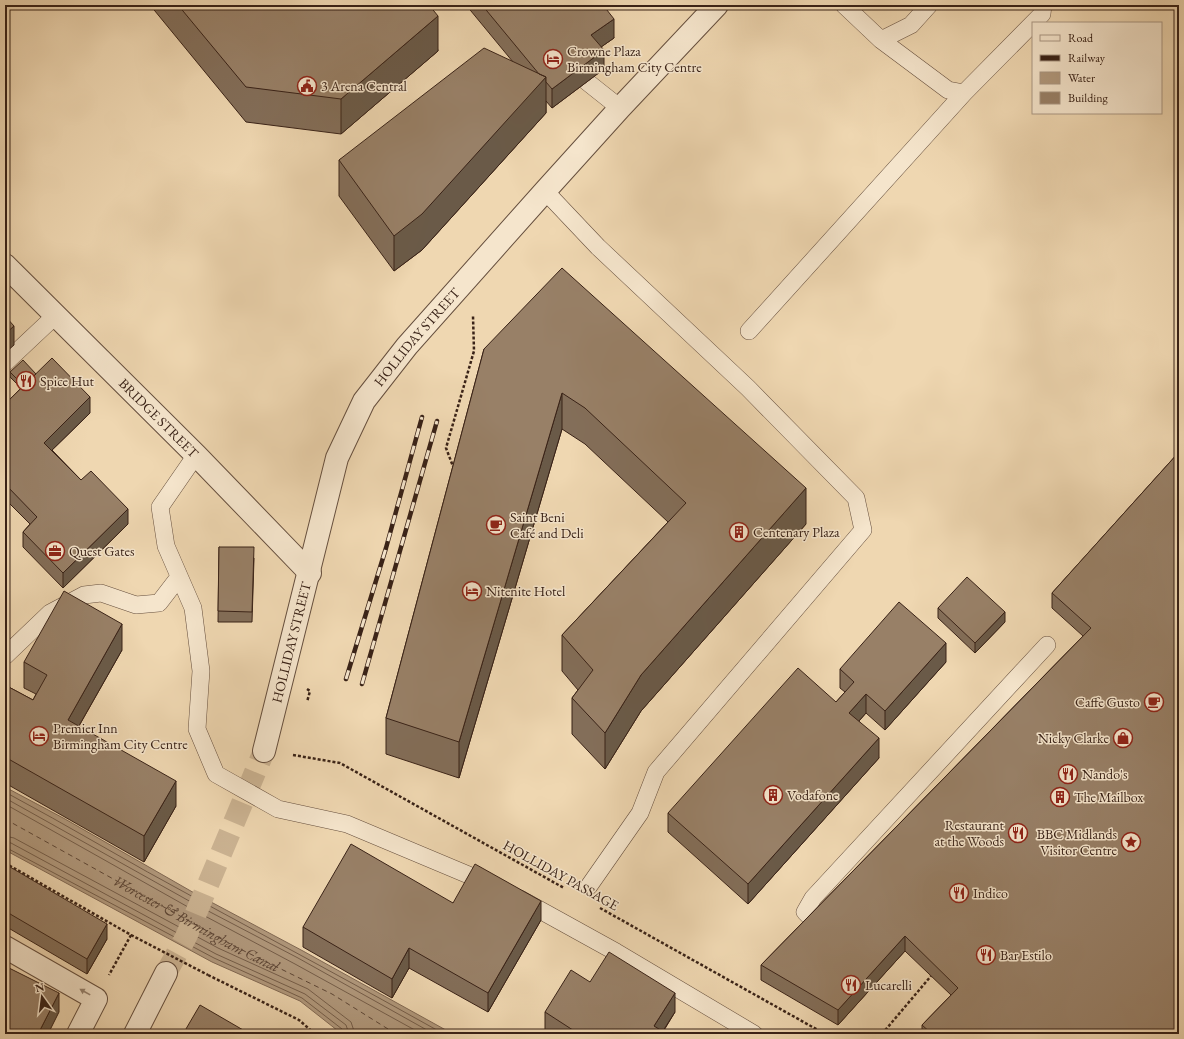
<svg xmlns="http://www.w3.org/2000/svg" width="1184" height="1039" font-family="'EB Garamond',serif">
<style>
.water{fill:#b1997d;stroke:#816954}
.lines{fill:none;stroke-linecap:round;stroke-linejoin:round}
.shore{stroke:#755e4a;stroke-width:1}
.ferry{stroke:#5d4636;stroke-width:1;stroke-dasharray:5 4;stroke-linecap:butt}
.street-tunnel{stroke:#cbb392;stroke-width:22;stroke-dasharray:22 11;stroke-linecap:butt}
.lane-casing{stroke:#664f3e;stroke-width:18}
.street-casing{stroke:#664f3e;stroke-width:24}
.path{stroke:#392217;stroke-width:2.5;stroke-dasharray:3 2;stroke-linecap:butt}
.lane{stroke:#f5e5cc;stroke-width:17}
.street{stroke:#f5e5cc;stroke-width:22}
.rail-casing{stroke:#392217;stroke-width:4.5}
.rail{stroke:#f5e5cc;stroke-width:3;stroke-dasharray:9;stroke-linecap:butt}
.path-bridge{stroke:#392217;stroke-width:2.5;stroke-dasharray:3 2;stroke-linecap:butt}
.wall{fill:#836e59;stroke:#392217}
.shaded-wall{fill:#6a5a48;stroke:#392217}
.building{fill:#988067;stroke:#392217}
.oneway{fill:#978472}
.labels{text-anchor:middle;stroke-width:3;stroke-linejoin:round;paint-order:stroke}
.poi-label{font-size:14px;fill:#392217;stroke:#f5e5cc;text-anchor:start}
.street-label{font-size:14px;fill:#392217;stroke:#f5e5cc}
.water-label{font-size:15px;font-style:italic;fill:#5d4636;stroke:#f5e5cc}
</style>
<rect width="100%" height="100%" fill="#efd7b1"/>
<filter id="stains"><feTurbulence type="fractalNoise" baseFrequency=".005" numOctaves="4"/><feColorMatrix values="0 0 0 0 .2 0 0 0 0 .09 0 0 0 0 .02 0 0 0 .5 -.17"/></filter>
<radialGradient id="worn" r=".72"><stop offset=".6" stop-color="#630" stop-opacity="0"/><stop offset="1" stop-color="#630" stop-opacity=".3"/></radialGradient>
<!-- water -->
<path class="water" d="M5,787L65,819L196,894L303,951L453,1034H342L300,1001L212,962L5,850Z"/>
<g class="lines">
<!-- shore -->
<path class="shore" d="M5,792C69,826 131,864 195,898C278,943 362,988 444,1034
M5,798L191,902L298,958L434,1034
M5,804L188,907L295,964L422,1034
M5,836L14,838L218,948L308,989L351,1022L355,1034
M5,842L11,843L216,954L305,994L346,1025L349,1034
M5,847L214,958L302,998L342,1029L344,1034"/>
<!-- ferry -->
<path class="ferry" id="s1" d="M5,819L236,947L332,994L396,1034"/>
<!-- street-tunnel -->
<path class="street-tunnel" d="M166,973L186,937L264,751"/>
<defs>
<path id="lane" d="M844,5L881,40L948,90L964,93L1042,14L1043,5
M881,40L911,25L929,5
M586,81L620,108
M545,191L598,247L748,388L856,498L863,530L656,772L640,813L589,886
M749,331L964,93
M5,363L55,316
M196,455L160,507L166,546L193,608L201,671L197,729L216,774L278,809L347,824L490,884
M5,656L50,613L84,595L101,593L136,605L159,603L179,577
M520,899L616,952L754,1034
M825,932L805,912L813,898L1047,645"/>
<g id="street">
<path id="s2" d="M5,265L196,455L310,573"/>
<path id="s3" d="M264,751L337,458L364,401L407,346L545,191L620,108L717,5"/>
<path d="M5,947L96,999L78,1034"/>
<path d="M135,1034L166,973"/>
</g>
</defs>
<!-- lane casing -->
<use href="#lane" class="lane-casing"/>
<!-- street casing -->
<use href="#street" class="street-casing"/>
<!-- path -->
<path class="path" d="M454,469L446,448L474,351L473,316
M307,689L310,691L307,702
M293,755L340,763L564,888
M5,863L131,935L109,975
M600,908L825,1034
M208,975L299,1020L315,1034
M882,1034L931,976"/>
<!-- lane -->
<use href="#lane" class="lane"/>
<!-- street -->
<use href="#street" class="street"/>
<defs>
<path id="rail" d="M346,679L386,548L422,417
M362,684L437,421"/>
</defs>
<!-- rail casing -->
<use href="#rail" class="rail-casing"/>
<!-- rail -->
<use href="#rail" class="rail"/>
<!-- path-bridge -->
<path class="path-bridge" d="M131,935L208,975"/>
</g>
<!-- wall -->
<path class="wall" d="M150,5H429L438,51L341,134L246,122Z
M466,5H603L614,38L601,47L604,69L552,108L546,101V113L422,250L394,271L339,196V160L513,62Z
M484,349L806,524L641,711L605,769L572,734V698L578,690L562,671V635L668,522L585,444L562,429L459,778L386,754V718Z
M10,372L36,374L90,413L52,450L81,480L128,524L63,588L23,547V532L30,524L5,499V404L21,388L10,377Z
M1179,452V1034H922V1025L951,995L905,951L838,1025L761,980V965L1083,636L1052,608V593Z
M219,547L254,558L252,622H218Z
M938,608L1005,622L975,653L938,618Z
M122,650L79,726L176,806L144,862L5,783V685L33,700L36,694L24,688V662Z
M946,662L885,730L866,713L859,721L879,758L748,904L668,832V813L836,702L845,692L840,688V669Z
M5,864L107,939L87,974L5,926Z
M453,903L541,920L488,1012L409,968L392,998L303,947V927Z
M590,982L675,1012L663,1032L667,1034H548L545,1032V1012Z"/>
<!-- shaded-wall -->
<path class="shaded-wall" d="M438,16V51L341,134V99Z
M614,19V38L591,54V35Z
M604,50V69L552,108V89Z
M546,77V113L422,250L394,271V236Z
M14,326V345L5,353V334Z
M562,393V429L459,778V742Z
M90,397V413L44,458V443Z
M806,488V524L641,711L605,769V733L641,675Z
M128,509V524L63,588V573Z
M1005,612V622L975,653V643Z
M122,624V650L68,745V720Z
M946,643V662L885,730V711Z
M866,694V713L849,732V713Z
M879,738V758L748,904V884Z
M176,781V806L144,862V836Z
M541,901V920L488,1012V993Z
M107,924V939L87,974V959Z
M905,936V951L838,1025V1010Z
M409,948V968L392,998V979Z
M59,993V1012L48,1034H38Z
M675,993V1012L661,1034L654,1026Z"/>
<!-- building -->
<path class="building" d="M178,5H429L438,16L341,99L246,87Z
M482,5H603L614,19L591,35L604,50L552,89L546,82V77L539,74Z
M484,48L546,77L422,214L394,236L339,160Z
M562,268L806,488L641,675L605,733L572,698L593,670L562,635L686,503L585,408L562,393L459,742L386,718L484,349Z
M5,316L14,326L5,334Z
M52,358L90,397L44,443L81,480L91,471L128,509L63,573L23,532L37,517L5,484V404Z
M23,360L36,374L24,386L10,372Z
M1179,452V1034H932L922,1025L958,988L905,936L838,1010L761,965L1091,628L1052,593Z
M219,547H254L252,612L218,611Z
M967,577L1005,612L975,643L938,608Z
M64,591L122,624L68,720L176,781L144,836L5,757V685L33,700L47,675L24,662Z
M899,602L946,643L885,711L866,694L849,713L879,738L748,884L668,813L798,668L836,702L854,682L840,669Z
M351,844L453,903L475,864L541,901L488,993L409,948L392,979L303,927Z
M5,864L107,924L87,959L5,911Z
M609,952L675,993L654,1026L667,1034H579L545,1012L571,970L590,982Z
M5,966L59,993L38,1034H5Z
M200,1005L250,1034H183Z"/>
<!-- one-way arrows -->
<defs><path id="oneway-solid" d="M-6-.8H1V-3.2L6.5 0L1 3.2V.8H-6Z"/></defs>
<use class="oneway" href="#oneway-solid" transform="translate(85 992) rotate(-151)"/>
<!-- icons -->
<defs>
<symbol id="hotel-ring" viewBox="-11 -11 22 22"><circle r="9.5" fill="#f5e5cc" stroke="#8f2418" stroke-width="1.5"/><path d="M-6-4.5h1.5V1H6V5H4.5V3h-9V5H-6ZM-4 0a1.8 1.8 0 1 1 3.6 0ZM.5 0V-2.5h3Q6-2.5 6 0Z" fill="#8f2418"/></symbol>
<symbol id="civic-ring" viewBox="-11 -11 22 22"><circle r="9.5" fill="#f5e5cc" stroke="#8f2418" stroke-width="1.5"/><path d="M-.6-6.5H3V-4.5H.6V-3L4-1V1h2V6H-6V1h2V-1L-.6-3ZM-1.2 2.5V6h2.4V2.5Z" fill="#8f2418"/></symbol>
<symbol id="restaurant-ring" viewBox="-11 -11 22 22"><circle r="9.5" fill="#f5e5cc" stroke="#8f2418" stroke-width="1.5"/><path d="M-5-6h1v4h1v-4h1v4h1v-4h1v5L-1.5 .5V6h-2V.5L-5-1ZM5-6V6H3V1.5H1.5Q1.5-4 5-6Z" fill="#8f2418"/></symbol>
<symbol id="cafe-ring" viewBox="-11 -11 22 22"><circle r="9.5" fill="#f5e5cc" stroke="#8f2418" stroke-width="1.5"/><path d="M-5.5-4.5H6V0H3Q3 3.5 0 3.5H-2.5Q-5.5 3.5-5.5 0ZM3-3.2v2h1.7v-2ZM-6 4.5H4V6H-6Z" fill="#8f2418"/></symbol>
<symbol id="building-ring" viewBox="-11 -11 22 22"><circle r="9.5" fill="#f5e5cc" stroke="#8f2418" stroke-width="1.5"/><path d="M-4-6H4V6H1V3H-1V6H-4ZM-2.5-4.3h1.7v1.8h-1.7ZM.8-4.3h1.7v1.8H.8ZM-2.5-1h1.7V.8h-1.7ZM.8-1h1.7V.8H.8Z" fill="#8f2418"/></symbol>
<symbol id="office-ring" viewBox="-11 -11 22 22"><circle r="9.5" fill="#f5e5cc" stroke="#8f2418" stroke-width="1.5"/><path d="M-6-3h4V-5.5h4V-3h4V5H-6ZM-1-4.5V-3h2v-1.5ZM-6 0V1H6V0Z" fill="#8f2418"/></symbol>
<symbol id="shop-ring" viewBox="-11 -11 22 22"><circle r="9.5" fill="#f5e5cc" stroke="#8f2418" stroke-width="1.5"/><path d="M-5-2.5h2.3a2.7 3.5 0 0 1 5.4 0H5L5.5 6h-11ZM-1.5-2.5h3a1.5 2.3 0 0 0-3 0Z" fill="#8f2418"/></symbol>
<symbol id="sight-ring" viewBox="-11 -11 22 22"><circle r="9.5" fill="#f5e5cc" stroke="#8f2418" stroke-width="1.5"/><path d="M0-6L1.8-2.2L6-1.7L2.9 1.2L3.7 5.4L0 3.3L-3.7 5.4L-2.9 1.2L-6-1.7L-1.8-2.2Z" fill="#8f2418"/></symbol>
</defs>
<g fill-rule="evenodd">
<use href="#hotel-ring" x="542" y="48" width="22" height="22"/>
<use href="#civic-ring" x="296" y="75" width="22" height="22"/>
<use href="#restaurant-ring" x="15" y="370" width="22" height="22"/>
<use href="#cafe-ring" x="485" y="514" width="22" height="22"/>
<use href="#building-ring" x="728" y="521" width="22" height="22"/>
<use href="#office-ring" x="44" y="540" width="22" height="22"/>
<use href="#hotel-ring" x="461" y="580" width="22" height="22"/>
<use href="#cafe-ring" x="1143" y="691" width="22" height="22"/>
<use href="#hotel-ring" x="28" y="725" width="22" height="22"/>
<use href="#shop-ring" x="1112" y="727" width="22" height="22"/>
<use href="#restaurant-ring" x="1057" y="763" width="22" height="22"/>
<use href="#building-ring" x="762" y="784" width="22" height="22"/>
<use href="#building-ring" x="1049" y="786" width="22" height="22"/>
<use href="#restaurant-ring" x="1007" y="822" width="22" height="22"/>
<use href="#sight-ring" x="1120" y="831" width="22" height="22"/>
<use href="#restaurant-ring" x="948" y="882" width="22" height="22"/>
<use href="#restaurant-ring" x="975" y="944" width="22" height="22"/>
<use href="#restaurant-ring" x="840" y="974" width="22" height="22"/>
</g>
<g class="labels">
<!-- poi labels -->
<g class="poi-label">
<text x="567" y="56">Crowne Plaza<tspan x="567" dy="16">Birmingham City Centre</tspan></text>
<text x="321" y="91">3 Arena Central</text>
<text x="40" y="386">Spice Hut</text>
<text x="510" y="522">Saint Beni<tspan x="510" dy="16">Café and Deli</tspan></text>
<text x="753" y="537">Centenary Plaza</text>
<text x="69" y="556">Quest Gates</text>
<text x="486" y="596">Nitenite Hotel</text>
<text x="1140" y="707" text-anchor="end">Caffe Gusto</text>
<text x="53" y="733">Premier Inn<tspan x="53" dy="16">Birmingham City Centre</tspan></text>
<text x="1109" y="743" text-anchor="end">Nicky Clarke</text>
<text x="1082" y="779">Nando's</text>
<text x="787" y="800">Vodafone</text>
<text x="1074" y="802">The Mailbox</text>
<text x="1004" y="830" text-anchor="end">Restaurant<tspan x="1004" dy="16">at the Woods</tspan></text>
<text x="1117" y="839" text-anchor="end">BBC Midlands<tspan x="1117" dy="16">Visitor Centre</tspan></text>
<text x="973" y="898">Indico</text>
<text x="1000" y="960">Bar Estilo</text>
<text x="865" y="990">Lucarelli</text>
</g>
<!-- street labels -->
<g class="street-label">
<text dy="5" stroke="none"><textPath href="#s3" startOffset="448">HOLLIDAY STREET</textPath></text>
<text dy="5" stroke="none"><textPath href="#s2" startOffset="217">BRIDGE STREET</textPath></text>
<text dy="5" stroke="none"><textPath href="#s3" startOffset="112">HOLLIDAY STREET</textPath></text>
<text transform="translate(561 875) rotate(29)" y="5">HOLLIDAY PASSAGE</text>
</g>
<!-- water labels -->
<g class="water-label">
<text dy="5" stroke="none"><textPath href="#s1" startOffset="218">Worcester &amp; Birmingham Canal</textPath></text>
</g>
</g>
<!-- margin -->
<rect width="1184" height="1039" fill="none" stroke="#efd7b1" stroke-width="20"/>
<rect x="6" y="6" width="1172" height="1027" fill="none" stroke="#392217" stroke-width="2"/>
<rect x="10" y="10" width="1164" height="1019" fill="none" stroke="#392217"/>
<!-- legend -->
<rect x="1032" y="22" width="130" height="92" fill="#f5e5cc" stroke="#aa9784"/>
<rect x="1040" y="35" width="20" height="6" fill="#f5e5cc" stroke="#aa9784"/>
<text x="1068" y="42" font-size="12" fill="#392217">Road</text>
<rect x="1040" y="55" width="20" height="6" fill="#392217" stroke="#aa9784"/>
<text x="1068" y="62" font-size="12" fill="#392217">Railway</text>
<rect x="1040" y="72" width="20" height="12" fill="#b1997d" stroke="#aa9784"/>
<text x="1068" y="82" font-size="12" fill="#392217">Water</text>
<rect x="1040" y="92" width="20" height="12" fill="#988067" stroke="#aa9784"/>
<text x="1068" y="102" font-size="12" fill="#392217">Building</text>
<!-- north arrow -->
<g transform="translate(42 997) rotate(346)" stroke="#f5e5cc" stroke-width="3" paint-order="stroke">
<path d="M0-3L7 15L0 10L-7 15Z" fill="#392217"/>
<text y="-6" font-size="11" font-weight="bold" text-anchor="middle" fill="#392217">N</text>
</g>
<rect width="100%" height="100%" filter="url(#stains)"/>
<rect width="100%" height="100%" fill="url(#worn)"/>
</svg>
